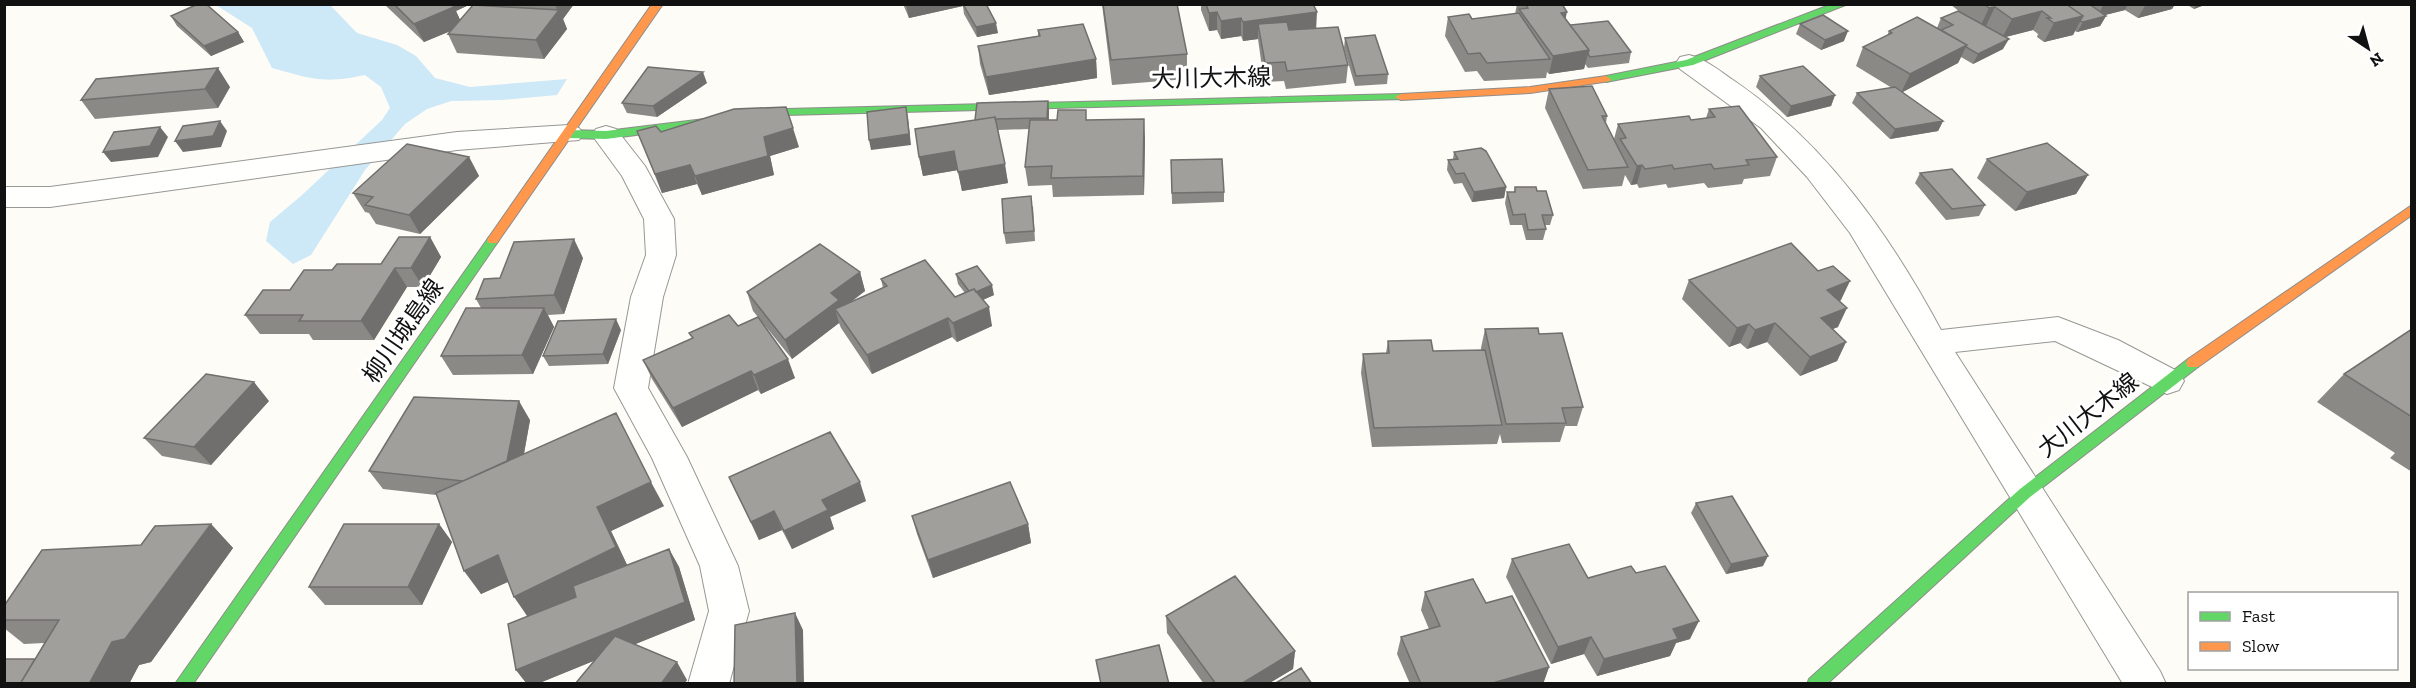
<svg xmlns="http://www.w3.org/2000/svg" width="2416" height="688" font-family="'Zilla Slab','Noto Sans JP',serif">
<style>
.water{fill:#cde8f7}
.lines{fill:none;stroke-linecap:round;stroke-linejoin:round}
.street-casing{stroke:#979795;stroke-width:2}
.fast-casing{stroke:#8e8d8b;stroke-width:2}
.slow-casing{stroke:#8e8d8b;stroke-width:2}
.street{fill:#fffffe;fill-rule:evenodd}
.fast{fill:#63d668;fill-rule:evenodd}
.slow{fill:#ff974d;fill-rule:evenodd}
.wall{fill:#8a8986}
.shaded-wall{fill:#716f6d}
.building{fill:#a19f9c;stroke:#716f6d;stroke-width:1.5}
.labels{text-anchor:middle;stroke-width:6;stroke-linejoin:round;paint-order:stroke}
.street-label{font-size:24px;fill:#111;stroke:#fff}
</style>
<rect width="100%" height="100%" fill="#fdfcf7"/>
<!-- water -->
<path class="water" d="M216,5H330L357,33L397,45L416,56L435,78L470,87L567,79L557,95L502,100L451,101L427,109L405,124L365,170L311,255L293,264L266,241L270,222L301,196L382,120L390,108L381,87L365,75C324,84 312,79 272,68L252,28Z"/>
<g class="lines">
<defs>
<path id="street" d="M1689,55C1706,59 1721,72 1736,82C1826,144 1890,235 1941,330L2058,317L2118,340L2179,372L2184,381L2179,390L2167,394L2055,341L1955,352L2160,671L2166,684H2123L1850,233L1807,177L1761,128L1680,69L1676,63L1680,57Z
M569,125L579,128L583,134L579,140L457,150L50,207H4V187H50L457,132Z
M606,126L616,129L645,166L674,219L676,255L663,297L648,388L687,457L738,566L749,611L729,684H688L709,611L700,566L652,458L614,388L631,297L646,255L644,219L622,176L592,135L596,129Z"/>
<path id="fast" d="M1832,4H1848L1693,65L1606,82L1601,79L1606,76L1686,60Z
M1401,94L1405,95V99L786,115L606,139L569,138L563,134L569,130L606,131L786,109Z
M493,236L499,240L497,243L193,684H175L489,237Z
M2193,358L2200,363L2198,367L2030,497L1827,684H1807L1809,679L2020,489L2188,359Z"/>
<path id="slow" d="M652,4H663L497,243H489L487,240L489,237Z
M1606,76L1611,79L1610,81L1530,93L1401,100L1395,97L1401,94L1530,87Z
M2412,205V215L2198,367H2188L2186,363L2188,359Z"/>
</defs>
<!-- street casing -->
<use href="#street" class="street-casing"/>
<!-- fast casing -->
<use href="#fast" class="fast-casing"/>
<!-- slow casing -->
<use href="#slow" class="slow-casing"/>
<!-- street -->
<use href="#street" class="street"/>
<!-- fast -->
<use href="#fast" class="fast"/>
<!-- slow -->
<use href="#slow" class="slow"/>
</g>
<!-- wall -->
<path class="wall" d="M384,4H471L456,11L460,20L480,5V4H574L563,19L567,29L544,59L457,53L448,34L450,31L424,42Z
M903,4H986L998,33L977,37L964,14L963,6L909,18Z
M1102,4H1177L1187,54V79L1112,85Z
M1201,4H1313L1316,28L1348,65L1346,83L1286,89L1284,81L1264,82L1258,39L1243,41L1241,36L1221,39L1217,30L1209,31L1201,10Z
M1517,4H1562L1566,19L1570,25L1631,52L1629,63L1588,68L1585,64L1584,69L1549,74L1547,72L1546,78L1484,81L1477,71L1465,72L1445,36L1448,17L1472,19L1515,14Z
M1950,4H2175L2172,9L2138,18L2125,10L2105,15L2106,16L2100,26L2077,32L2075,31L2073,35L2044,42L2037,37L2038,34L2033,30L2005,37L2003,49L1973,64L1961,57L1958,63L1902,92L1943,121L1938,131L1890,139L1852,103L1857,93L1892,88L1856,66L1863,47L1887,36L1889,31L1937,28L1941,18L1960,12Z
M2186,4H2207L2194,9Z
M171,16L238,32L244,42L211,56L177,26Z
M1800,24L1844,41L1821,50L1796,34Z
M1038,30L1096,59L1097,78L989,95L980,64L978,46L1038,36Z
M1345,38L1388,74L1387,84L1355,86L1344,48Z
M1760,76L1835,95L1831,106L1787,117L1756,87Z
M707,83L657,117L627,113L622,103Z
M230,87L218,108L95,119L81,100Z
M1549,89L1607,116L1606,123L1614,139L1618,124L1691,120L1706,118L1709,109L1777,157L1770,176L1744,179L1742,184L1708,188L1704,183L1668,188L1666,184L1639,188L1637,184L1631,185L1625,175L1622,186L1583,189L1545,108Z
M1048,101L1049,111V120H1087L1145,138L1144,195L1053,197L1052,185L1028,186L1025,167L1029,129L998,130L1008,183L962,191L958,170L923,176L919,157L975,120Z
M637,131L661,132L799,147L770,156L774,175L702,195L697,184L662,193Z
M1454,152L1506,187L1504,198L1472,202L1462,183L1454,184L1447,170L1448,160L1453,159Z
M469,157L479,176L420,234L376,224L369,213L365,212L353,193Z
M1987,159L2088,175L2076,194L2015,211L1977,178Z
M1171,160L1224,192V202L1172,204Z
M1920,173L1985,205L1979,216L1946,220L1915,183Z
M1515,187L1537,191L1553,215L1550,225H1545L1546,229L1543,240H1526L1522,225H1510L1505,203L1507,192H1514Z
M1033,206L1035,241L1006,244L1004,233Z
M430,237L441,257L423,287H407L374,340H313L309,334H260L245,315L290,290L332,270L381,264Z
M583,258L564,314L548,315L554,327L533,374L453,375L441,356L481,308L476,299L500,278Z
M860,272L865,291L850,302L883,288L881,279L955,297L965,293L958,284L956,274L994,295L983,300L992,326L957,342L952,337L872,374L841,328L839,323L792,359L753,311L747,292Z
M1689,280L1841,300L1840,301L1838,327L1833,329L1846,342L1837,361L1800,376L1767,342L1747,349L1740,343L1729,347L1682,299Z
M738,326L795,378L761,394L758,390L682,427L652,379L643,360L692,338L689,333Z
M1485,329L1539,334L1583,407L1577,426H1565L1560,442L1502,443L1500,434L1497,444L1372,447L1361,373L1363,354L1386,353L1388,341L1433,351L1481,350V348Z
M2412,329V472L2390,458L2395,453L2317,402L2344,374Z
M621,330L608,364L549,366L543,356Z
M269,401L211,465L162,456L144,438Z
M530,420L524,454L664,506L611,531L627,565L669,549L679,567L695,620L635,644L687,680L684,684H575L595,660L537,684H527L516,670L527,616L508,582L481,594L436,495L383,489L369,471Z
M729,477L866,501L830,517L834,529L792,549L782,530L759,540Z
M1696,503L1763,566L1726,574L1691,513Z
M912,516L1028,524L1031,543L933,578L917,534Z
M211,524L233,548L151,662L139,665L129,684H4L35,659L44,643L24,644L4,628V606L141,545Z
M439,524L452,542L422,605H325L309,587Z
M1512,559L1588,578L1636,573L1690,639L1676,643L1670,656L1597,676L1584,654L1551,664L1506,577Z
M1425,592L1486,603L1549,667L1543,684H1410L1397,654L1401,637L1429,629L1421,610Z
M1166,616L1295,651L1293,669L1268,684H1204L1167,633Z"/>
<!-- shaded-wall -->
<path class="shaded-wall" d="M445,4H471L456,11L463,26L424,42L414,24Z
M555,4H574L563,19L567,29L544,59L536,40L558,12Z
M906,4H963V6L909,18Z
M2104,4H2128L2125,10L2097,17Z
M2146,4H2175L2172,9L2138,18Z
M2197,4H2207L2194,9Z
M1995,7L1986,26L1980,27L1989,8Z
M2042,11L2033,30L2002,38L2012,19Z
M1217,12V30L1209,31V13Z
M1317,12L1316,31L1261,38L1258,24V39L1243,41V22Z
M1567,12L1563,30L1561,13Z
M2083,16L2073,35L2044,42L2054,23Z
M2106,16L2100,26L2077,32L2083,22Z
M1241,18V36L1221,39V21Z
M996,23L998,33L977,37L976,27Z
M1848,31L1844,41L1821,50L1825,40Z
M238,32L244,42L211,56L204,46Z
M2009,39L2003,49L1973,64L1978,54Z
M1967,45L1958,63L1901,93L1910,74Z
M1589,50L1584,69L1549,74L1553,56Z
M1096,59L1097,78L989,95L986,77Z
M218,68L230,87L218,108L205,89Z
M703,72L707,83L657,117L653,106Z
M1835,95L1831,106L1787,117L1791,106Z
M1048,101L1049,111L1048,128L1047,118Z
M906,107L908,117L911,145L871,150L869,140Z
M1144,119L1145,138L1144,195L1143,176Z
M220,121L227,131L221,147L183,152L175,141Z
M1943,121L1938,131L1890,139L1895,129Z
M160,127L168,137L158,157L111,162L103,152Z
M793,128L799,147L770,156L774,175L702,195L695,176L764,137Z
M954,151L958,170L923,176L919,157Z
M469,157L479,176L420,234L409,215Z
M1005,164L1008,183L962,191L958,172Z
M690,165L697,184L662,193L655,174Z
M1642,165L1637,184L1631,185L1637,166Z
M2088,175L2076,194L2015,211L2027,192Z
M1506,187L1504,198L1472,202L1474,192Z
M430,237L441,257L423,287L411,268Z
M574,239L583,258L564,314L554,295Z
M395,268L407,287L374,340L361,321Z
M860,272L865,291L842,309H835L839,323L792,359L785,340L831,293Z
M1850,281L1841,300L1818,309L1827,290Z
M992,285L994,295L973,304L971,294Z
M989,307L992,326L957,342L953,323Z
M544,308L554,327L533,374L522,355Z
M1847,308L1838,327L1811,337L1821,318Z
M948,318L952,337L872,374L867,355Z
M616,319L621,330L608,364L603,354Z
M1775,323L1767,342L1747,349L1755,330Z
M1749,324L1740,343L1729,347L1737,328Z
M1846,342L1837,361L1800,376L1810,357Z
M788,359L795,378L761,394L754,375Z
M751,371L758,390L682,427L673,408Z
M254,382L269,401L211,465L194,447Z
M519,401L530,420L518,486L488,500Z
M651,482L664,506L611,531L630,571L530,620L514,597L597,507Z
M860,482L866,501L830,517L834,529L792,549L784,531L822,500Z
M774,511L782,530L759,540L751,522Z
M211,524L233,548L151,662L139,665L129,684H89L112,642Z
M439,524L452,542L422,605L408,587Z
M1028,524L1031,543L933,578L928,560Z
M669,549L679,567L695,620L537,684H527L516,670Z
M498,555L514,579L481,594L464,571Z
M1768,556L1763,566L1726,574L1731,564Z
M795,613L803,630L804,684H797Z
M1699,621L1690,639L1676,643L1670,656L1597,676L1604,659L1673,629Z
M1591,637L1584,654L1551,664L1558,647Z
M1295,651L1293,669L1268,684H1241Z
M677,662L687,680L684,684H661Z
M1549,667L1543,684H1489Z"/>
<!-- building -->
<path class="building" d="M198,4H206L238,32L204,46L171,16Z
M394,4H451L454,7L414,24Z
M963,4H986L996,23L976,27Z
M1103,4H1177L1187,54L1111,60Z
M1206,4H1313L1317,12L1243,22L1241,18L1221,21L1217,12L1209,13Z
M1526,4H1562L1567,12L1561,13L1589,50L1553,56L1519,9L1528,8Z
M1984,4H2066L2083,16L2054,23L2047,18H2051L2042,11L2012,19L1995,7L1989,8Z
M2066,4H2089L2106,16L2083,22L2080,21L2083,16Z
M473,5L559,10L536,40L448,34Z
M1958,11L2009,39L1978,54L1966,47L1967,45L1941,30L1953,25L1941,18Z
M1519,13L1550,59L1487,63L1480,53L1468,54L1448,17L1469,14L1472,19Z
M1823,15L1848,31L1825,40L1800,24Z
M1917,17L1967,45L1910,74L1863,47L1892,33L1889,31Z
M1608,21L1631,52L1590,57L1588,54L1589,50L1570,25Z
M1287,22L1289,30L1338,27L1348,65L1287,71L1285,62L1265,63L1258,24Z
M1083,24L1096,59L986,77L978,46L1040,36L1038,30Z
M1375,35L1388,74L1356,76L1345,38Z
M1803,66L1835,95L1791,106L1760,76Z
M648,67L703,72L653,106L622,103Z
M218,68L205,89L81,100L96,79Z
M1592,86L1607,116H1602L1628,167L1588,170L1549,89Z
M1895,87L1943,121L1895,129L1857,93Z
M1048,101L1047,118L995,119V117L975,120L977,103Z
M1739,106L1777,157L1746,160L1749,165L1714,169L1711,164L1674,169L1672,165L1645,169L1642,165L1637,166L1620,139L1626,138L1618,124L1689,116L1691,120L1715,117L1709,109Z
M786,107L793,128L764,137L768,156L695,176L690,165L655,174L637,131L656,126L661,132L734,109Z
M906,107L909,134L869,140L867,112Z
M1058,110H1086V120L1144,119L1143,176L1051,178L1052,166L1025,167L1030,120H1057Z
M995,117L1005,164L958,172L954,151L919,157L915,129Z
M220,121L213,136L175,141L183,126Z
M160,127L150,146L103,152L114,132Z
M2047,143L2088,175L2027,192L1987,159Z
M407,144L469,157L409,215L365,205L373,197L353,193Z
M1481,148L1486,151L1506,187L1474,192L1464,173L1456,174L1448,160L1458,159L1454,152Z
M1222,159L1224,192L1172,193L1171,160Z
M1952,169L1985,205L1952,209L1920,173Z
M1515,187H1536L1537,191H1546L1553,215H1542L1546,229L1528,230L1525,214L1513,215L1507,192H1515Z
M1031,196L1034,231L1004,233L1002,199Z
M399,237H430L411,268H395L361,321H299L303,315H245L263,290H290L304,270H332L337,264H381Z
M574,239L554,295L476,299L484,279L500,278L514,242Z
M1791,243L1818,271L1833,266L1850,281L1827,290L1847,308L1821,318L1846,342L1810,357L1775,323L1755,330L1749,324L1737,328L1689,280Z
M820,244L860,272L831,293L839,300L785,340L747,292Z
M925,260L955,297L974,289L989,307L953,323L948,318L867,355L835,309L887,286L881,279Z
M977,266L992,285L976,292L974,289L969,291L956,274Z
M466,308H544L522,355L441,356Z
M729,315L738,326L758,317L788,359L754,375L751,371L673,408L643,360L693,338L689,333Z
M616,319L603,354L543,356L558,321Z
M1538,328L1539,334L1562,333L1583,407L1562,408L1566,423L1506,424L1485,329Z
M2412,329V417L2344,374Z
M1431,340L1433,351L1485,350L1502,425L1374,428L1363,354L1389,353L1388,341Z
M206,374L254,382L194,447L144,438Z
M414,397L519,401L507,461L463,481L369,471Z
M616,413L651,482L597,507L616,547L514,597L498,555L464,571L436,493Z
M830,432L860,482L822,500L828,510L784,531L774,511L751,522L729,477Z
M1010,482L1028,524L928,560L912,516Z
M1732,496L1768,556L1731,564L1696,503Z
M211,524L125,639L112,642L89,684H20L59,620H4V606L42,550L141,545L155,526Z
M344,524H439L408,587H309Z
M1569,544L1588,578L1631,566L1636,573L1665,566L1699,621L1673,629L1678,639L1604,659L1591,637L1558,647L1512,559Z
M669,549L685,602L516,670L508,624L576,597L573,586Z
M1235,576L1295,651L1241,684H1216L1166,616Z
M1473,579L1486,603L1512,596L1549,667L1489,684H1421L1401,637L1440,626L1425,592Z
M795,613L797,684H734L735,625Z
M615,636L677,662L661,684H575Z
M1159,645L1169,684H1101L1096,660Z
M4,659H35L20,684H4Z
M1301,668L1312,684H1274Z"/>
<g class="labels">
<!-- street labels -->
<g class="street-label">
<text transform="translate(1211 78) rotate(-1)" y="8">大川大木線</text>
<text transform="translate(403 331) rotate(-55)" y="8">柳川城島線</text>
<text transform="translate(2088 415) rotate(-38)" y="8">大川大木線</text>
</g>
</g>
<!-- border -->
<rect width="2416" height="688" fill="none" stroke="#111111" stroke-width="12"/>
<!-- legend -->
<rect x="2188" y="592" width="210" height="78" fill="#ffffff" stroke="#a0a0a0" stroke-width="1.5"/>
<rect x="2200" y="612" width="30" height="9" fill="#63d668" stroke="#a0a0a0" stroke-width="1.5"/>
<text x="2242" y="622" font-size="18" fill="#111111">Fast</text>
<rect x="2200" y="642" width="30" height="9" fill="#ff974d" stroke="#a0a0a0" stroke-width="1.5"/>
<text x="2242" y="652" font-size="18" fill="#111111">Slow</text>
<!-- north arrow -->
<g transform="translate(2368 48) rotate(144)" stroke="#ffffff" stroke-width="4.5" paint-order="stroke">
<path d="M0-4.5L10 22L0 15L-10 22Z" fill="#111111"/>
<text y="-9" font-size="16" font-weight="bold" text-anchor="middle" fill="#111111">N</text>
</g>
</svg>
